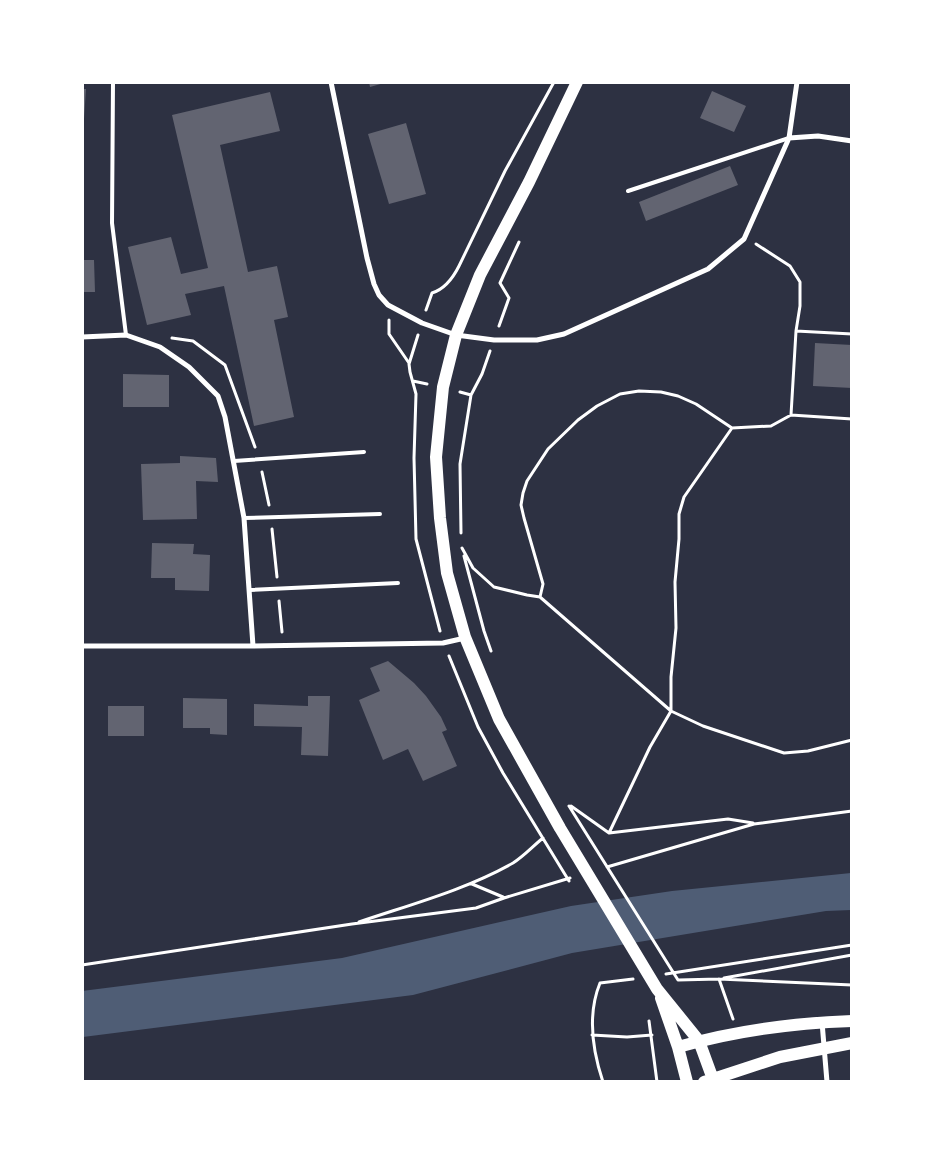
<svg xmlns="http://www.w3.org/2000/svg" width="934" height="1164" font-family="Montserrat,sans-serif">
<style>
.water{fill:#4f5d75}
.building{fill:#626471}
.lines{fill:none;stroke-linecap:round;stroke-linejoin:round}
.path{stroke:#fff;stroke-width:3}
.service{stroke:#fff;stroke-width:4}
.minor{stroke:#fff;stroke-width:5}
.primary{stroke:#fff;stroke-width:12}
</style>
<rect width="100%" height="100%" fill="#2d3142"/>
<!-- water -->
<path class="water" d="M851,873V910L826,911L572,953L413,995L83,1037L82,991L342,958L571,906L672,891Z"/>
<!-- building -->
<path class="building" d="M369,82H384V83L370,87Z
M82,89H86L84,119H82Z
M712,91L746,106L734,132L700,118Z
M270,92L280,131L220,145L248,272L277,266L288,317L274,320L294,417L254,426L224,286L185,294L191,315L147,325L128,247L171,237L181,274L208,268L172,115Z
M406,123L426,194L389,204L368,134Z
M730,166L738,185L646,221L639,202Z
M82,260H94L95,292H82Z
M815,343L852,345V388L813,386Z
M123,374L169,375V407H123Z
M180,456L216,458L218,482L196,481L197,519L143,520L141,464L180,463Z
M152,543L194,544L193,554L210,555L209,591L175,590V578H151Z
M388,661L414,683L426,696L441,717L447,730L442,732L457,766L423,781L408,749L383,760L359,700L380,691L370,668Z
M308,696H330L328,756L301,755L302,727L254,726V704L308,706Z
M183,698L227,699V735L210,734V728H183Z
M108,706H144V736H108Z"/>
<g class="lines">
<!-- path -->
<path class="path" d="M756,244L790,266L800,282V306L796,331L791,415
M426,310L432,293C445,289 453,278 459,266L505,171L554,82
M389,320V334L409,363
M499,326L509,298L500,283L519,242
M796,331L852,334
M418,335L409,364L410,372L416,394L414,458L416,539L440,631
M172,338L193,341L225,365L255,447
M413,381L427,384
M460,392L471,395
M262,472L269,505
M272,529L277,577
M461,533L460,464L471,395L482,374L490,351
M462,548L473,568L494,587L527,595L540,597L671,711L703,726L784,753L808,751L852,740
M464,556L484,631L491,651
M540,597L543,584L524,518L521,505L523,493L527,481L548,449L578,420L597,406L620,394L639,391L661,392L678,396L696,404L732,428L771,426L791,415L852,419
M279,601L282,632
M449,656L478,727L503,773L569,881
M569,806L678,980L719,979L852,985
M571,806L609,833L728,819L753,823
M609,833L650,747L671,711V677L676,628L675,582L679,539V514L684,497L732,428
M607,867L754,824L852,811
M472,884L503,897
M359,922C412,904 465,890 513,863C524,856 533,846 543,838
M82,965L352,924L476,908L504,898L570,878
M666,974L852,945
M724,978L852,955
M719,979L733,1019
M649,1021L657,1082
M592,1035L627,1037L652,1035
M603,1082C592,1049 587,1015 600,983L633,979"/>
<!-- service -->
<path class="service" d="M113,82L112,223L126,335
M628,191L789,138
M234,461L364,452
M244,518L380,514
M250,590L398,583"/>
<!-- minor -->
<path class="minor" d="M331,82L367,258L374,284L379,295L388,305L422,323L456,335L494,340H537L564,334L708,269L744,239L789,138L797,82
M789,138L818,136L852,141
M82,337L126,335L160,347L189,367L218,396L225,417L244,518L253,646
M82,646H253L443,643L465,638
M822,1022L827,1082"/>
<!-- primary -->
<path class="primary" d="M577,82L529,182L480,275L456,335L443,387L436,457L440,518L447,573L465,637L499,719L560,828L657,989L699,1041L714,1082
M661,998L678,1047L687,1082
M678,1047C734,1031 794,1023 852,1021
M704,1082L780,1057L852,1043"/>
</g>
<!-- border -->
<rect width="934" height="1164" fill="none" stroke="#ffffff" stroke-width="168"/>
</svg>
